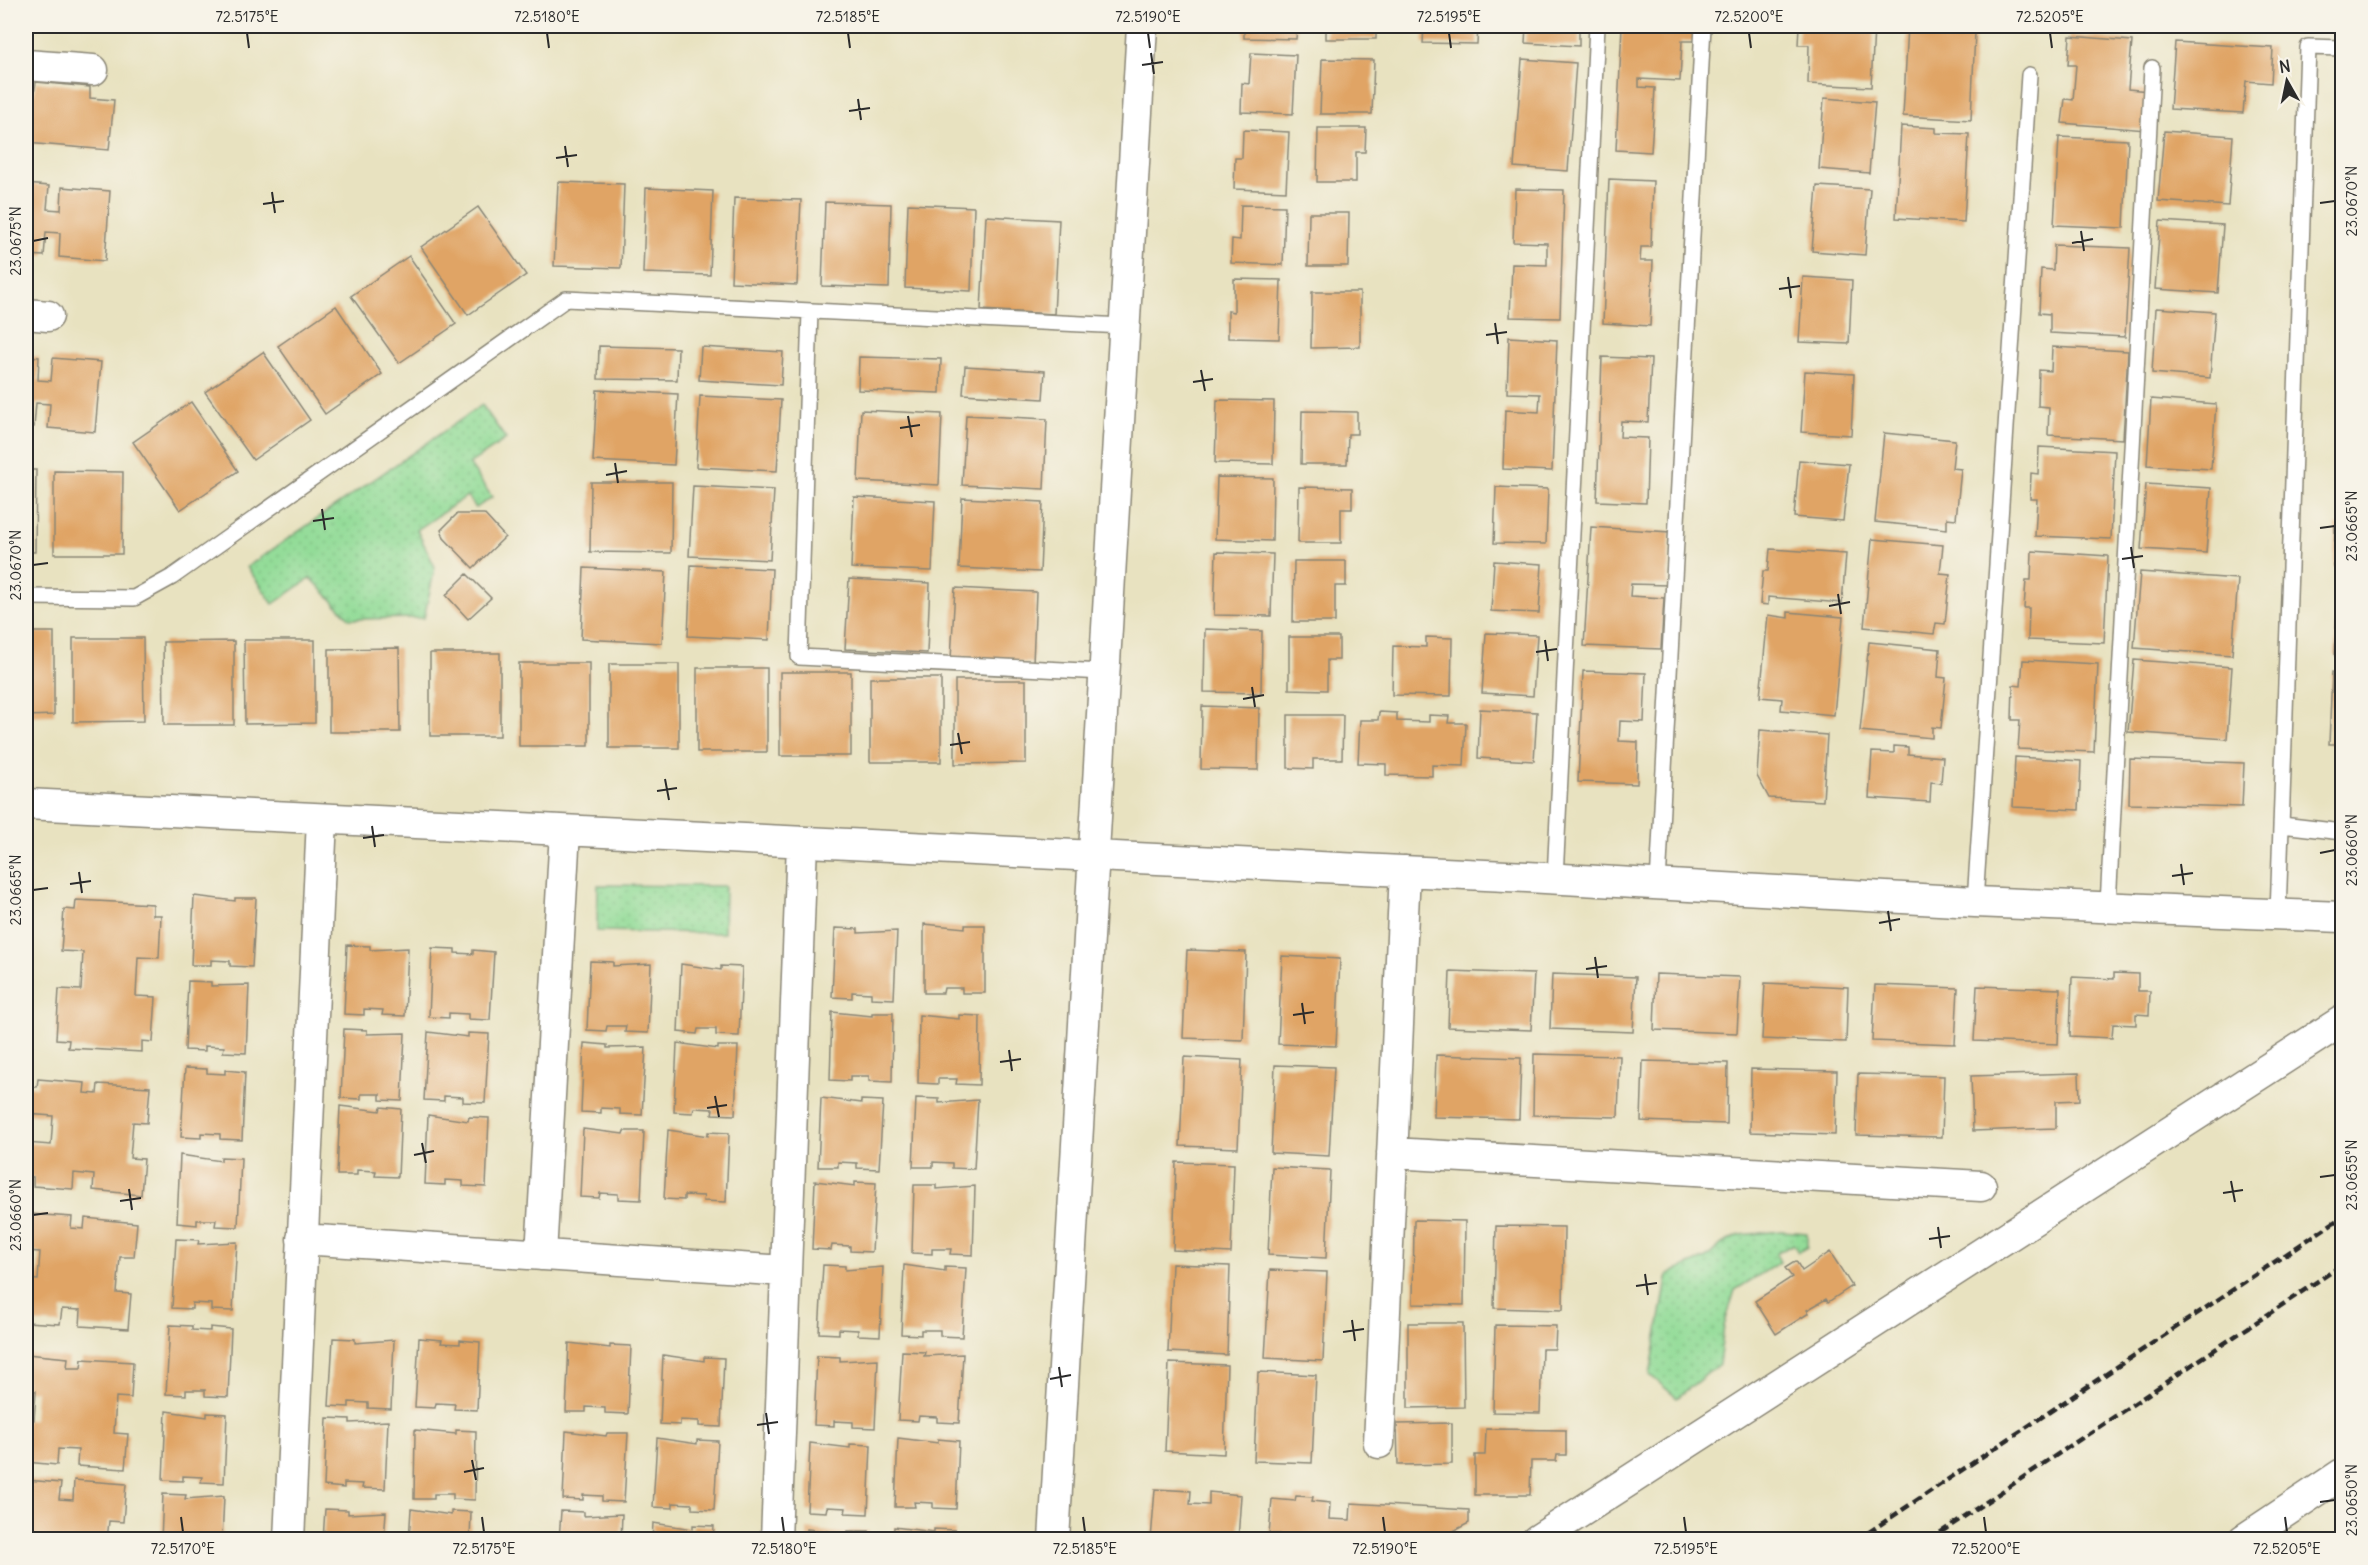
<svg xmlns="http://www.w3.org/2000/svg" width="2368" height="1565" font-family="Delius,sans-serif">
<style>
.grass{fill:url(#grass-dots);stroke:#5f8462;stroke-width:1.5}
.building{fill:#e0a465}
.lines{fill:none;stroke-linecap:round;stroke-linejoin:round}
.lane-casing{stroke:#8a8676;stroke-width:18}
.street-casing{stroke:#8a8676;stroke-width:33}
.lane{stroke:#fff;stroke-width:15}
.street{stroke:#fff;stroke-width:30}
.rail{stroke:#2b2b2b;stroke-width:4.5;stroke-dasharray:9 4.5;stroke-linecap:butt}
.ticks{fill:none;stroke:#2b2b2b;stroke-width:2}
.neatline{fill:none;stroke:#2b2b2b;stroke-width:2}
.ticks-label{font-size:15px;text-anchor:middle;fill:#2b2b2b}
</style>
<defs>
<pattern id="grass-dots" width="8" height="8" patternUnits="userSpaceOnUse" patternTransform="scale(1.5)"><rect width="8" height="8" fill="#93dc98"/><path d="M2 2h.1M6 6h.1" fill="none" stroke="#7fbd83" stroke-width="1.8" stroke-linecap="round"/></pattern>
</defs>
<rect width="100%" height="100%" fill="#f7f3e8"/>
<filter id="ink" filterUnits="userSpaceOnUse"><feTurbulence type="fractalNoise" baseFrequency=".0167" numOctaves="2"/><feDisplacementMap in="SourceGraphic" scale="12" xChannelSelector="R" yChannelSelector="G"/><feConvolveMatrix kernelMatrix="1 2 1 2 8 2 1 2 1" color-interpolation-filters="sRGB"/></filter>
<filter id="wash" filterUnits="userSpaceOnUse"><feTurbulence type="fractalNoise" baseFrequency=".008" numOctaves="4" result="noise"/><feDisplacementMap in="SourceGraphic" scale="24" xChannelSelector="R" yChannelSelector="G"/><feGaussianBlur stdDeviation="1.35" result="paint"/><feColorMatrix in="noise" values="0 0 0 0 0 0 0 0 0 0 0 0 0 0 0 0 0 1.4 0 .05"/><feComposite in="paint" operator="in"/></filter>
<g filter="url(#wash)">
<rect width="100%" height="100%" fill="#e8e2c0"/>
<!-- grass -->
<path class="grass" d="M482,405L506,439L469,464L492,497L476,508L467,496L417,530L435,567L424,618L350,619L311,578L273,604L247,567Z
M598,885L725,886L724,933L597,931Z
M1782,1231L1807,1233V1247L1798,1252L1793,1244L1776,1254L1780,1262L1735,1290L1724,1326L1719,1364L1677,1398L1650,1375L1668,1274L1706,1258L1722,1244L1740,1235Z"/>
<g id="blocks">
<!-- building -->
<path class="building" d="M1244,26H1297L1296,39L1244,38Z
M1326,26H1376V39H1326Z
M1424,26H1478L1477,44L1423,43Z
M1526,26H1579V46L1525,43Z
M1622,26H1697V41H1682L1680,81L1639,79V87L1655,88L1651,152L1616,150Z
M1799,26L1874,27L1871,87L1808,84L1809,45H1798Z
M1908,26H1942V30L1975,32L1971,120L1903,116Z
M2070,36L2132,41L2128,89L2149,91L2146,130L2062,123L2065,99L2073,100L2076,65H2068Z
M2175,42L2273,48L2271,83L2246,81L2243,113L2170,109Z
M1251,53L1296,55L1293,114L1241,112L1242,83L1249,84Z
M1322,59L1374,60L1372,114H1320Z
M1522,59L1576,63L1568,171L1514,167Z
M36,82L90,87V98L114,100L109,150L26,143V93L34,94Z
M1824,98L1875,102L1869,173L1819,169Z
M1901,126L1936,128V133L1969,134L1964,222L1896,218Z
M1318,128H1366L1365,152H1356V182H1317Z
M1243,130L1289,132L1286,191L1234,189L1235,158H1242Z
M2164,131L2233,136L2228,206L2158,201Z
M2059,137L2128,140L2124,228L2054,225Z
M1609,179L1653,181L1651,247H1641L1640,261H1653L1650,326L1603,323Z
M558,182L624,184L621,268L554,266Z
M26,184L49,186L47,209L61,210L62,187L110,191L105,261L59,257L60,233L46,232L44,256L26,255Z
M1817,186L1870,189L1865,255L1812,251Z
M646,188L713,191L710,275L643,273Z
M1515,189L1564,190L1560,318L1510,317L1512,264L1547,265V243L1513,242Z
M734,198L801,200L797,285L731,282Z
M825,202L891,204L889,288L822,286Z
M908,204L974,207L971,291L905,288Z
M1241,205L1285,206L1283,265L1231,263L1232,239L1240,240Z
M478,207L526,275L468,315L421,247Z
M1309,213H1349L1348,266H1308Z
M986,216L1059,220L1054,314L981,310Z
M2160,221L2223,225L2218,293L2155,289Z
M2054,245L2130,248L2125,337L2050,333V314L2039,313L2041,269L2053,270Z
M409,256L456,324L399,363L351,296Z
M1803,277L1852,280L1849,344L1799,342Z
M1234,279L1281,280L1279,339L1228,338V311L1234,312Z
M1312,292H1360V347L1311,348Z
M336,306L382,374L325,414L278,346Z
M2156,308L2215,312L2210,378L2152,373Z
M1509,337L1557,340L1552,471L1503,469L1505,410L1539,412L1540,394L1507,393Z
M599,346L678,348L677,380L598,379Z
M701,347L783,352L781,385L699,380Z
M2052,347L2128,351L2123,439L2048,435L2049,407L2038,406L2039,370L2051,371Z
M263,352L310,420L253,460L205,392Z
M26,356L39,357L38,380L51,381L53,358L101,362L95,432L48,428L50,404L36,403L34,427L26,426Z
M859,357L941,359L940,393L858,390Z
M1602,357L1651,359L1648,422L1621,421L1620,437L1648,438L1646,503L1597,501Z
M965,366L1045,371L1043,399L963,394Z
M1805,371L1854,374L1851,435L1801,432Z
M597,390L678,394L674,465L593,461Z
M700,396L781,400L777,471L696,467Z
M2151,399L2216,404L2211,469L2147,465Z
M1217,400L1274,401L1273,464L1215,463Z
M191,402L238,471L180,510L133,442Z
M861,410L942,414L939,485L858,481Z
M1302,411L1357,412V434H1348L1347,464H1301Z
M966,415L1047,419L1044,489L962,485Z
M1884,433L1955,440L1952,468L1961,469L1956,519L1947,518V529L1875,522Z
M2039,447L2115,451L2111,539L2035,536L2037,499H2030L2031,473L2038,474Z
M1799,460L1849,464L1843,521L1794,517Z
M26,470H36L35,552H26Z
M54,471L123,472L122,554H54Z
M1217,477L1273,478L1272,541L1215,539Z
M591,482H672L671,553L590,552Z
M2146,484L2211,488L2206,553L2141,549Z
M693,486L774,490L770,560L689,556Z
M1299,487L1352,488V509H1341V543H1298Z
M1496,487L1548,489L1546,544L1494,543Z
M854,497L935,501L932,571L851,568Z
M962,498L1043,502L1040,572L959,568Z
M457,514H484L505,537L473,568L444,538L441,530Z
M2335,525H2342V568L2334,567Z
M1591,527L1670,532L1667,585L1631,584L1630,596L1664,598L1661,649L1584,646Z
M1872,539L1943,545L1940,573L1950,574L1945,624L1936,623L1934,634L1864,627Z
M1770,549L1846,554L1842,603L1768,597V605L1760,604L1763,571H1768Z
M2032,551L2108,556L2104,643L2028,640L2029,608H2024L2026,580H2031Z
M1216,552L1273,554L1271,616L1214,615Z
M1294,561H1346V586H1335V622H1293Z
M1494,561L1542,564L1539,613L1491,611Z
M691,565L772,569L769,640L688,636Z
M584,568L666,572L662,643L581,639Z
M2140,572L2238,579L2232,655L2134,648Z
M467,574L491,598L468,619L446,595Z
M849,579L930,583L927,653L845,649Z
M2338,586H2342V656H2335Z
M955,588L1036,592L1033,663L951,659Z
M1788,612L1843,617L1834,715L1781,710L1782,699L1760,697L1768,615L1788,618Z
M1205,629L1262,631L1261,693L1204,692Z
M26,632H54V715L26,716Z
M1486,633L1537,635L1533,696L1482,693Z
M1289,637H1339V660H1327V690L1289,689Z
M1426,637L1452,638L1451,696L1392,695L1393,646L1426,647Z
M73,638H143L144,721L73,722Z
M244,640H315V723L245,724Z
M234,641V725H164L163,642Z
M1869,642L1940,649L1938,677L1946,678L1941,728L1932,727V738L1860,731Z
M399,648L400,732H329V649Z
M430,653H500V736H430Z
M2023,660L2098,664L2094,752L2018,749L2020,720H2012L2013,685L2021,686Z
M2134,660L2232,667L2227,739L2128,732Z
M519,663H589V746H519Z
M609,664H679V748H609Z
M697,668H767V752H697Z
M1583,671L1646,673L1644,722L1620,721L1619,741L1638,742L1637,784L1578,782Z
M780,672H851V756H780Z
M2332,672L2342,673V744H2329Z
M870,678H941V762H870Z
M955,680H1026V763L955,764Z
M1202,706L1259,708L1258,770L1201,769Z
M1480,709L1537,712L1534,761L1478,758Z
M1379,712L1397,713V721L1429,722V715L1449,716L1448,723H1466L1464,766L1432,765V776L1386,775V764L1358,763L1360,720H1378Z
M1288,715H1343L1342,759H1313V769L1288,768Z
M1760,730L1827,735L1823,801L1769,798L1757,776Z
M1894,746L1908,747V754L1943,757L1941,783L1931,782L1930,802L1869,798L1872,752L1894,753Z
M2015,757L2081,761L2079,810L2013,807Z
M2130,759L2244,763L2242,807L2129,804Z
M194,896L235,901V898H256L252,967L230,966V961L211,960V965H191Z
M76,900L153,904V915H161L159,958L138,957L136,996L156,997L153,1042L142,1041V1052L68,1048L69,1040L56,1039L59,989L81,990L83,952L61,951L64,909L75,910Z
M924,924L965,928V925H985V993H962V988H944L943,993H924Z
M835,928L858,929V933L897,931L894,999L871,998V993L852,992V998L832,997Z
M347,945L370,946V950L408,948L405,1016L382,1015L383,1010L364,1009V1015L344,1014Z
M432,948L455,949V953L473,954V950L494,952L490,1020L468,1019V1014L449,1013V1018L429,1017Z
M1187,950L1246,952L1243,1040L1183,1038Z
M1282,956L1340,959L1336,1046L1278,1044Z
M590,961L613,962V966L651,964L648,1033L625,1032L626,1026H607L606,1031L587,1030Z
M681,964L721,970V966L742,967L739,1036L716,1035V1029H698L697,1034L678,1032Z
M1450,971L1534,974L1531,1030L1448,1027Z
M2114,973L2138,974V991H2150L2149,1015L2136,1014V1025L2113,1024L2112,1038L2070,1036L2072,977L2114,979Z
M1552,974L1636,977L1633,1032L1550,1029Z
M1656,974L1740,977L1737,1033L1654,1030Z
M188,981L211,982V986L249,985L246,1053L223,1052L224,1047L205,1046V1051L185,1050Z
M1765,983L1848,987L1846,1042L1762,1039Z
M1875,985L1958,988L1955,1044L1872,1041Z
M1977,986L2060,989L2058,1044L1974,1041Z
M832,1012L872,1016V1013H893L892,1082L869,1081V1076H850V1081L830,1080Z
M919,1015L959,1019V1015L980,1016L979,1085L956,1084L957,1079H938V1084L918,1083Z
M344,1029L367,1030V1034L405,1033L402,1101L380,1100V1094H361V1099L341,1098Z
M428,1032L468,1037V1033L489,1034L485,1103L463,1102V1097L444,1096V1101L424,1100Z
M584,1043L607,1045V1048L646,1047L642,1115L620,1114V1109L601,1108V1113L581,1112Z
M677,1043L718,1049V1046H738L735,1115L712,1114L713,1109L694,1108L693,1113L674,1112Z
M1534,1054L1620,1056L1618,1117L1533,1115Z
M1436,1055L1521,1058L1519,1119L1434,1117Z
M1184,1057L1242,1060L1238,1148L1180,1146Z
M1643,1061L1728,1063L1727,1124L1641,1121Z
M1275,1065L1334,1067L1329,1156L1271,1153Z
M185,1068L207,1069V1073L225,1074V1070L245,1072L242,1140L220,1139V1134L201,1133V1138L181,1137Z
M1751,1069L1837,1071L1835,1135L1750,1132Z
M2079,1073L2080,1100L2056,1101V1128L1973,1131L1971,1076Z
M1858,1074L1944,1076L1942,1137L1856,1135Z
M38,1079L85,1083L84,1093L97,1094L98,1084L150,1087L147,1123L133,1122L130,1158L144,1159L141,1195L93,1190L94,1175L74,1173L73,1189L33,1186V1177L26,1176V1143L51,1145L53,1116L26,1114L27,1086L37,1087Z
M821,1098L861,1103V1100L883,1101L879,1169L857,1168V1163L838,1162V1167H818Z
M916,1098L939,1099V1103L978,1100L974,1169L952,1168V1163L933,1162V1167H913Z
M340,1106L380,1111L381,1107L401,1109L398,1177L375,1176L376,1171L357,1170V1175H337Z
M428,1115L468,1121L469,1117L489,1118L486,1187L463,1186V1181L445,1180V1185L425,1184Z
M583,1129L623,1134L624,1131H644L641,1200L618,1199V1194L600,1193L599,1198L580,1197Z
M668,1130L708,1136V1132L729,1133L726,1202L703,1201L704,1196L684,1195V1200L664,1199Z
M180,1155L221,1161V1157L241,1158L238,1227L215,1226L216,1220H197V1225L177,1223Z
M1176,1162L1234,1164L1231,1253L1173,1250Z
M1272,1167L1330,1170L1326,1258L1268,1255Z
M815,1181L855,1186V1182L876,1183L872,1252L850,1251V1246L832,1245L831,1250L812,1249Z
M914,1185H936V1189L975,1186L973,1255L950,1254L951,1249H932V1254L912,1253Z
M30,1214L72,1217L71,1228L84,1229L85,1218L137,1223L134,1257H120L117,1293L131,1294L128,1329L80,1326L81,1310L62,1309L60,1324L26,1322V1279L38,1280L40,1252L26,1251V1222H29Z
M1414,1220L1465,1221L1464,1305L1413,1304Z
M1496,1226L1564,1227L1563,1310L1494,1308Z
M176,1239L199,1240L198,1244L237,1242L233,1311L211,1310V1304L192,1303V1309L172,1308Z
M1830,1252L1852,1286L1828,1302L1826,1299L1807,1310L1809,1313L1776,1334L1755,1301L1792,1277L1785,1268L1796,1261L1802,1271Z
M1172,1264L1230,1266L1227,1355L1168,1352Z
M823,1265L845,1266V1270L883,1267L880,1336L858,1335V1330L839,1329V1334L819,1333Z
M904,1265L945,1271V1267L966,1268L962,1337L940,1336V1330H921V1335L901,1334Z
M1270,1270L1327,1272L1323,1361L1265,1358Z
M1408,1323H1463L1464,1407L1408,1408Z
M170,1325L192,1326V1330L210,1331V1327L231,1329L228,1397L205,1396V1390H186V1395L166,1394Z
M1495,1325L1556,1326L1555,1349H1542L1540,1413L1493,1412Z
M333,1338L355,1339V1343L394,1340L391,1409L368,1408V1403L349,1402V1407L329,1406Z
M419,1338L442,1340L441,1343L460,1344V1340L480,1342L477,1410L454,1409L455,1404L436,1403L435,1408L415,1407Z
M569,1343L610,1348V1345L631,1346L628,1414L605,1413V1408L586,1407V1412H566Z
M902,1351L925,1352L924,1356L963,1354L959,1423L937,1422V1417L919,1416L918,1421L898,1420Z
M26,1354L68,1358L67,1368H81L82,1359L133,1362L131,1398L116,1397L114,1433L128,1434L125,1469L77,1466L78,1450L58,1449L57,1465L26,1462V1420H34L36,1391L26,1390Z
M663,1355L704,1361V1357L724,1358L721,1427L699,1426V1421L680,1420V1425L660,1424Z
M817,1356L840,1357V1361L878,1359L875,1428L853,1427V1422L834,1421V1426L814,1425Z
M1169,1363L1227,1365L1224,1454L1165,1451Z
M1258,1372L1316,1375L1312,1463L1254,1461Z
M166,1411L207,1417V1413L227,1414L224,1483L201,1482L202,1477L183,1476V1481L163,1480Z
M327,1418L350,1419V1423L388,1421L385,1489L362,1488L363,1484L344,1483V1488L324,1486Z
M1452,1423V1464L1398,1465L1397,1424Z
M1486,1429L1566,1430V1455H1557L1556,1461H1531L1530,1495H1475V1455H1485Z
M415,1430L456,1434V1430L476,1431L475,1500L453,1499V1494H434V1499H414Z
M566,1431L606,1436L607,1433H628L624,1502L602,1501V1496L583,1495V1500L563,1499Z
M657,1438L697,1444V1440L718,1441L714,1510L692,1509V1504L673,1503V1508L653,1507Z
M898,1438L938,1443V1439L959,1441L956,1509L933,1508V1503L914,1502L915,1507H895Z
M810,1443L850,1448V1444L871,1445L868,1514L845,1513L846,1508L827,1507L826,1512L807,1511Z
M26,1480L61,1483L59,1499L73,1500L74,1480L126,1484L123,1522L109,1521L107,1540H27Z
M1155,1489L1191,1491L1190,1504L1209,1505V1492L1241,1495L1238,1540H1151Z
M163,1494L186,1495L185,1499L224,1496L222,1540H161Z
M1296,1496L1313,1497L1312,1501L1330,1503L1329,1519L1350,1520L1351,1503L1469,1510V1523L1436,1540H1280V1534H1269L1272,1499L1295,1501Z
M325,1509L348,1510V1514L386,1512L384,1540H323Z
M411,1509L451,1515V1511L471,1512L470,1540H409Z
M561,1511L584,1512V1516L622,1514L621,1540H559Z
M653,1523L693,1529V1525L714,1526L713,1540H652Z
M894,1527L934,1532V1529L955,1530L954,1540H893Z
M807,1529L848,1534V1531H869L868,1540H807Z"/>
</g>
</g>
<g filter="url(#ink)">
<use href="#blocks" fill-opacity="0" stroke="#8a8676" stroke-width="1.5"/>
<g class="lines">
<defs>
<path id="lane" d="M810,311L799,657L1104,672
M26,597L134,598L172,577L566,299L1124,326
M2282,825L2342,832
M1555,878L1597,26
M1658,884L1703,26
M1975,902L2029,75
M2108,905L2152,68
M2278,914L2308,47L2342,48"/>
<path id="street" d="M26,65L93,70
M26,314L48,316
M26,804L1527,877L1975,902L2342,917
M1392,1153L1981,1186
M302,1239L786,1271
M541,1255L565,831
M1379,1443L1405,871
M289,1540L322,819
M776,1540L802,842
M1054,1540L1142,26
M1537,1540L2342,1021
M2243,1540L2342,1474"/>
</defs>
<!-- lane casing -->
<use href="#lane" class="lane-casing"/>
<!-- street casing -->
<use href="#street" class="street-casing"/>
<!-- lane -->
<use href="#lane" class="lane"/>
<!-- street -->
<use href="#street" class="street"/>
<!-- rail -->
<path class="rail" d="M1857,1540L2342,1217
M1929,1540L2342,1265"/>
</g>
</g>
<!-- ticks -->
<path class="ticks" d="M247,33L249,48M547,33L549,48M848,33L850,48M1148,33L1150,48M1449,33L1451,48M1749,33L1751,48M2050,33L2052,48M1151,53L1154,74M1142,65L1163,62M858,99L861,120M849,111L870,108M565,146L568,167M556,158L577,155M272,192L275,213M2320,203L2335,201M263,204L284,201M2081,231L2084,251M33,241L48,238M2072,243L2093,239M1788,277L1791,298M1779,289L1800,286M1495,323L1498,344M1486,335L1507,332M1201,370L1205,391M1193,382L1213,379M908,416L912,437M900,428L920,425M615,463L618,483M606,475L627,471M322,509L325,530M313,521L334,518M2320,528L2335,526M2131,547L2134,568M2122,559L2143,556M33,565L48,563M1838,594L1841,614M1829,606L1850,602M1545,640L1548,661M1536,652L1557,649M1252,687L1255,707M1243,699L1264,695M958,733L962,754M950,745L970,742M665,779L669,800M657,791L677,788M372,826L375,847M363,838L384,835M2320,853L2335,850M2181,864L2184,885M79,872L82,893M2172,876L2193,873M70,884L91,881M33,890L48,888M1888,911L1891,931M1879,923L1900,919M1595,957L1598,978M1586,969L1607,966M1302,1003L1305,1024M1293,1015L1314,1012M1009,1050L1012,1071M1000,1062L1021,1059M715,1096L719,1117M707,1108L727,1105M422,1143L426,1163M414,1155L434,1151M2320,1177L2335,1175M2231,1181L2235,1202M129,1189L132,1210M2223,1193L2243,1190M120,1201L141,1198M33,1215L48,1213M1938,1227L1941,1248M1929,1239L1950,1236M1645,1274L1648,1295M1636,1286L1657,1283M1352,1320L1355,1341M1343,1332L1364,1329M1059,1367L1062,1387M1050,1379L1071,1375M766,1413L769,1434M757,1425L778,1422M472,1460L476,1480M464,1472L484,1468M2320,1502L2335,1500M181,1517L183,1532M482,1517L484,1532M782,1517L784,1532M1083,1517L1085,1532M1383,1517L1385,1532M1684,1517L1686,1532M1984,1517L1986,1532M2285,1517L2287,1532"/>
<!-- margin -->
<rect width="2368" height="1565" fill="none" stroke="#f7f3e8" stroke-width="66"/>
<!-- north arrow -->
<g transform="translate(2287 81) rotate(351)" stroke="#f7f3e8" stroke-width="4.5" paint-order="stroke">
<path d="M0-4.5L10 22L0 15L-10 22Z" fill="#2b2b2b"/>
<text y="-9" font-size="16" font-weight="bold" text-anchor="middle" fill="#2b2b2b">N</text>
</g>
<rect x="33" y="33" width="2302" height="1499" class="neatline"/>
<g class="ticks-label">
<text x="247" y="22">72.5175°E</text>
<text x="547" y="22">72.5180°E</text>
<text x="848" y="22">72.5185°E</text>
<text x="1148" y="22">72.5190°E</text>
<text x="1449" y="22">72.5195°E</text>
<text x="1749" y="22">72.5200°E</text>
<text x="2050" y="22">72.5205°E</text>
<text transform="translate(2352 201) rotate(-90)" y="5">23.0670°N</text>
<text transform="translate(16 241) rotate(-90)" y="5">23.0675°N</text>
<text transform="translate(2352 526) rotate(-90)" y="5">23.0665°N</text>
<text transform="translate(16 565) rotate(-90)" y="5">23.0670°N</text>
<text transform="translate(2352 850) rotate(-90)" y="5">23.0660°N</text>
<text transform="translate(16 890) rotate(-90)" y="5">23.0665°N</text>
<text transform="translate(2352 1175) rotate(-90)" y="5">23.0655°N</text>
<text transform="translate(16 1215) rotate(-90)" y="5">23.0660°N</text>
<text transform="translate(2352 1500) rotate(-90)" y="5">23.0650°N</text>
<text x="183" y="1554">72.5170°E</text>
<text x="484" y="1554">72.5175°E</text>
<text x="784" y="1554">72.5180°E</text>
<text x="1085" y="1554">72.5185°E</text>
<text x="1385" y="1554">72.5190°E</text>
<text x="1686" y="1554">72.5195°E</text>
<text x="1986" y="1554">72.5200°E</text>
<text x="2287" y="1554">72.5205°E</text>
</g>
</svg>
